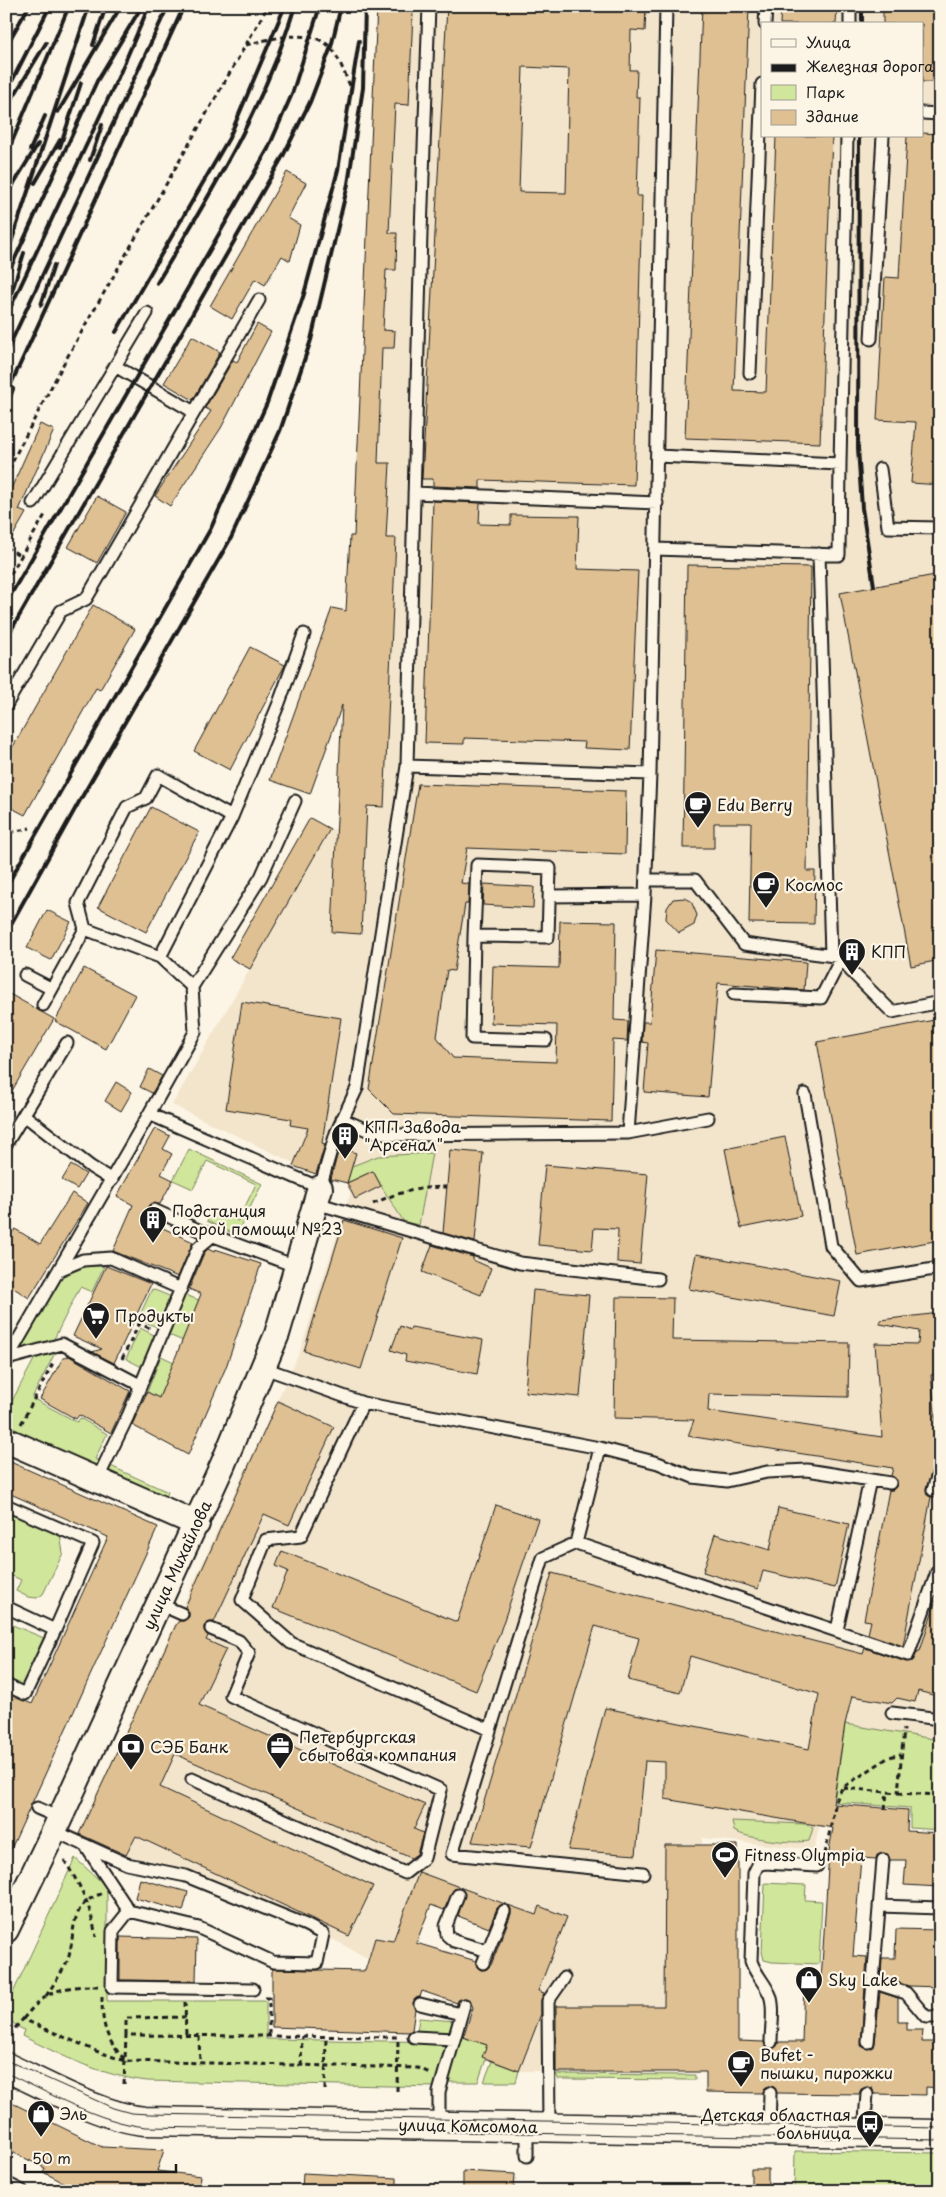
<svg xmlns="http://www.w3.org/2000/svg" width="946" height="2197" font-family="'Playpen Sans',sans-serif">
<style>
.built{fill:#f3e5cc;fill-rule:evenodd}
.green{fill:#d0e69b;stroke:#76815c}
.building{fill:#dfc092;stroke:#1c1c1c;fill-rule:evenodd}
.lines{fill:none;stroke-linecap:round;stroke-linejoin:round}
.service-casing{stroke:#1c1c1c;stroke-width:15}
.minor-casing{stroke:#1c1c1c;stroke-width:28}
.secondary-casing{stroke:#1c1c1c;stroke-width:31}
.path{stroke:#1c1c1c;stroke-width:3;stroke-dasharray:5 4;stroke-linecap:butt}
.service{stroke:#fcf5e5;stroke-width:11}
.minor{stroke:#fcf5e5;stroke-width:24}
.secondary{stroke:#fcf5e5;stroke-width:28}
.tram{stroke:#1c1c1c;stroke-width:1}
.rail{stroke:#1c1c1c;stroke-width:4}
.labels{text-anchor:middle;stroke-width:4.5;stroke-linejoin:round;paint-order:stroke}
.poi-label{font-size:16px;fill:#1c1c1c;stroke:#fcf5e5;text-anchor:start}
.street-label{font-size:16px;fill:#1c1c1c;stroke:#fcf5e5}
</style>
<rect width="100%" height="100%" fill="#fcf5e5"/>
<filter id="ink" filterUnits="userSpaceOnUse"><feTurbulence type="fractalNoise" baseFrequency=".02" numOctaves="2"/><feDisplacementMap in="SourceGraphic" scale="10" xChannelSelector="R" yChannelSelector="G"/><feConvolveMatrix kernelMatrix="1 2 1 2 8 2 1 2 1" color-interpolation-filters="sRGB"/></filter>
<g filter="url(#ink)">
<!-- built -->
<path class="built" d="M377,6H940V1800L828,1789L814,1850L702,1838L701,1901L706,2072L519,2071L482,2057L536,1915L469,1890L441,1880L406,1970L369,1959L323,1934L186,1877L125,1860L76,1838L300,1351L351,1191L347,1183L293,1166L294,1163L172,1105L330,829H337L350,536H354ZM762,24H922V136H762Z"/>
<!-- green -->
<path class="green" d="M189,1149L262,1184L236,1235L207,1221L211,1213L217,1211L238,1221L256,1184L207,1161L193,1189L173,1180Z
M432,1153L419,1225L404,1222L381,1186L373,1171L347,1183L352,1166L378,1156Z
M83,1266H104L92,1292L80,1287L52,1343L19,1350L64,1271Z
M152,1289L172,1297L159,1328L138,1319Z
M185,1295L199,1300L183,1341L169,1335Z
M140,1328L156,1336L142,1367L126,1359Z
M56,1351L32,1398L77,1422L80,1418L107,1434L95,1459L168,1492L164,1502L6,1430V1412L36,1356Z
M161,1356L174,1362L159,1398L147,1392Z
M6,1511L60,1534L63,1553L43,1594L37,1598L28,1597L16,1591L21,1580L6,1573Z
M10,1624L44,1638L22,1686L6,1679V1632Z
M845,1724L940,1740V1830L910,1828V1808L834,1802Z
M732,1821L805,1824L813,1828L809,1841C793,1844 748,1839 734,1831Z
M75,1858L107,1887V2001H266V2039L450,2042L438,2087L147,2081C99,2075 65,2057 22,2036L24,2030C12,2024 8,2020 7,2006Z
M765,1883L806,1885L805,1900L822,1901L819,1964L772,1962L764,1960L762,1952Z
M419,2018L455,2021L451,2035L417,2032Z
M462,2037L487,2045L483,2057L486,2059L478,2082H447Z
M492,2061L519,2071L516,2082H484Z
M556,2074L695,2075V2080L558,2079Z
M795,2151L940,2153V2191H794Z"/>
<!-- building -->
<path class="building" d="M377,6H399V11H413L409,105L395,104L389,233H397L396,270H386L383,330L395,331L394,348H382L378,463H390L386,538H396L384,807L367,806L361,934L332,932L342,705L310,794L270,780L332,608L346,611L350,536H354Z
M447,6H646L645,31L631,30L630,70H637L636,97H640L637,196H642L634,485L480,480V488L433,486V479H422ZM523,67L569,69L566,193L519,192Z
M702,6H749L734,391L766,392L776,136H832L820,443L685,438Z
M781,6H837L836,24H780Z
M883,6H940V82H922V24H883Z
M922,133L940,134V485L911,483L916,422L877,420L885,277L899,278L907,136H922Z
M287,172L306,183L288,218L300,225L290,261L282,256L265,285L255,279L232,319L210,306Z
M257,324L271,332L221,428L170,506L155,496L211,411L205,408L233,360L237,362Z
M192,336L220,352L193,400L164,383Z
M40,424L54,430L19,510L26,513L6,548V500Z
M97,496L126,512L97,563L68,547Z
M433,501L480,503L479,524L511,525V515L579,516L577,569L638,571L630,750L584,748L585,742L464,738V744L425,743Z
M687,565L811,567L807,871H815L814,924L749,923L751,823H714V848H683Z
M940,574V960L911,966L840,593Z
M93,605L135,629L100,690L96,688L25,815L6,805V759Z
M250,647L285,665L230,770L194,751Z
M418,784L626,791L625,854L467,848L461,883L469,884L468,904H465L454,971L447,970L437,1037L453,1058L556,1062L557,1025L491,1023L493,966L559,968L560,921L616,922L614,1020L628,1021L627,1041L613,1040L611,1121L394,1114L369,1089Z
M151,807L199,832L146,932L98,907Z
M310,818L330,829L250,969L230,958Z
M484,884L534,887L533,908L483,905Z
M685,898L691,901L697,915L694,925L679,933L666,919L667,908L673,899Z
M47,910L71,922L51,960L27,948Z
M656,950L806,962L804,990L718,983L708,1097L644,1092L648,1043L642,1042L643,1022H650Z
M84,968L135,995L106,1049L55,1021Z
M6,992L54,1019L6,1101Z
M242,1002L341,1018L322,1143L325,1144L316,1174L293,1166L308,1128L290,1125L291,1119L226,1109Z
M940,1019V1240L857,1255L817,1042Z
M149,1069L162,1076L152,1093L140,1087Z
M116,1082L132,1092L121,1111L105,1101Z
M155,1128L170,1136L163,1149L172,1154L161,1174L173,1180L160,1204H150L147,1211L152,1218L150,1222L193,1242L178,1277L113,1251L133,1205L117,1196Z
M785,1137L801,1216L741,1228L725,1149Z
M339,1148L356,1153L347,1183L373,1171L381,1186L355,1199L347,1183L331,1179Z
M450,1150L483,1153L475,1242L443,1233Z
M71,1165L86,1174L77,1189L62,1180Z
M545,1165L648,1174L640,1264L617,1262L618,1229L594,1228L592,1250L538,1245Z
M72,1193L88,1203L29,1298L6,1283V1243L15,1229L40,1244Z
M344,1220L402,1238L361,1369L304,1351Z
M432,1245L473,1257V1260L491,1268L481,1295L422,1272Z
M208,1249L214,1252L215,1249L261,1264L226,1367L188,1455L132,1425L147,1392L159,1398L201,1294L189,1289L204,1253Z
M696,1254L841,1281L834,1316L689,1289Z
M106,1266L151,1284L114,1363L92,1352L102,1349L73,1336Z
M533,1290L589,1295L580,1397L525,1392Z
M616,1297L673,1298L672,1340L849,1343L848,1397L709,1394L708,1411L882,1437L875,1343L918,1344L919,1331L880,1324V1320L940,1313V1374L931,1375L937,1431L935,1463L926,1488L927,1495L931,1497L903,1646L868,1634L871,1621L864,1620L889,1490H893L897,1485V1480L891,1476L893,1468L688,1436L694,1420L614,1418Z
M400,1326L410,1330L411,1327L483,1340L477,1374L405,1361L406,1355L391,1350Z
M69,1356L130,1391L111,1433L79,1415L76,1419L40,1399L63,1358Z
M278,1401L334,1427L289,1525L264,1514L214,1622H210L204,1626V1630L208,1636L206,1640L226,1649L199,1705L425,1805L414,1829L423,1833L417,1854L411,1858L175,1754L160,1787L373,1886L349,1936L136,1836L126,1855L79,1834L176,1625L179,1621H183L189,1617V1613L185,1607Z
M6,1460L158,1527L6,1860V1758L12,1746L6,1743V1693L32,1704L108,1537L6,1492Z
M496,1505L538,1519L499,1635L476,1691L273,1608L288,1571L276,1566L282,1551L457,1622Z
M778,1508L849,1524L835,1588L763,1571L758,1589L703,1572L715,1534L770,1550Z
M552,1573L863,1654L865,1648L906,1662L913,1661L918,1651H920L936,1600H940V1697L918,1691L915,1702L897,1698L892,1703L852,1696L845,1724L833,1804L908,1810L907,1831L940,1833V1887L904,1885L906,1860H890L888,1854L883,1853L877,1855L876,1859L861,1858L853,1956L867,1957L861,2046L868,2049L874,2047L875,2043L880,1992L898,1998V2022H907V2030H923L922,2042H940V2088L926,2087V2095L874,2094L872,2088L867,2087L861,2089L859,2094L777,2093L774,2087L770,2086L764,2089L763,2093L706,2092V2072H556V2006H664L665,1845H738V2041L764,2042L767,2048L771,2049L777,2046L779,2042H802L804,1982H821L829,1851L833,1828L665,1799V1762L645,1761L636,1855L568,1850L605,1708L809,1749L819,1694L690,1656L680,1693L628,1680L639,1638L595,1626L531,1847L472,1842Z
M419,1872L505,1904L497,1908L489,1928L458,1916L465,1893L460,1888L454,1889L444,1910L431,1905L416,1943L476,1961L477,1967L481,1970L487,1969L491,1965L511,1914V1909L508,1905L536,1915L539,1906L567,1917L538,1991L544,1993L541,2000V2014L519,2071L482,2057L487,2045L463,2037L473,2008L470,2000L466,1998L459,1999L457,2003L422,1991L420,1997L413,2002L415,2009L412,2030L409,2032L272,2027V1969L365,1971L375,1938L393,1941Z
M140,1879L188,1892L183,1911L135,1898Z
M896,1929L940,1930V1987L909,1986L881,1977L882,1958H895Z
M120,1937L197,1939L196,1981L120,1980Z
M6,2100L102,2147L164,2150L157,2171L201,2176L199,2191L152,2188L151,2191H80L43,2172L45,2168L6,2149Z
M751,2169H768V2191H751Z
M463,2171L515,2174L514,2191H463Z
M303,2173L397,2178V2191H302Z"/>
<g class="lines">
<defs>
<path id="service" d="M765,24L766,6
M850,24V6
M922,113L940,114
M871,339L883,136
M115,366L194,412
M750,373L762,84
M657,456L840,464
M880,469L888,527L940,528
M414,493L657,503
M33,503L147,313
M655,549L839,555L840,464L847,136
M819,554L831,955
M6,705L61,611L86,599L92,589L259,300
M407,766L650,774
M477,865L550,868L548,937L474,936Z
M646,880H695L744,944L842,957L851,971L892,1012L940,1002
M549,896L645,895
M474,936L472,1038L546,1040
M160,957L232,817L279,703L304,634
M25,975L52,989
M192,987L261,877L295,801
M734,994L821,998L842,957
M43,1005L85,929
M805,1094L831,1246L861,1281L940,1268
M149,1114L195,1032L192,987L160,957L85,929L78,903L127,807L146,798L158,775L232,817
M24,1115L91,1167L112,1180
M342,1119L367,1130L395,1135L628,1133L708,1118
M628,1133L645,895L650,774L666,6
M6,1144L67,1043
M316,1203L520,1263L658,1279
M154,1210L203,1232L298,1267
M59,1270L83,1260L111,1258L181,1289
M7,1359L62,1344L140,1385
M6,1361L149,1114L320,1188L336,1133L357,1088L407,766L421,232L429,6
M264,1368L363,1403L600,1448L658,1463L693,1477L727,1481L767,1472L807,1470L890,1483
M363,1403L301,1536L266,1540L242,1600L291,1643L490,1730
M600,1448L576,1543L908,1655L937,1572L940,1573
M97,1480L128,1416L191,1264L198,1248L212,1236
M933,1490L940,1468
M6,1505L93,1543L55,1630L6,1607
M576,1543L543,1558L452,1854L643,1873
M159,1604L182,1614
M837,1630L870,1480
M6,1685L25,1694L55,1630
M892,1713L940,1719
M192,1779L405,1873L424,1858L441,1790L231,1696L249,1653L239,1641L211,1629
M37,1808L60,1818
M54,1831L127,1864L186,1876L306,1925L323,1934L317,1963L273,1962L199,1928L129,1911L85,1845
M458,1895L446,1926L447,1935L454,1941L488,1951
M879,1906L940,1908
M129,1911L113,1931L112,1987L253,1989
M483,1963L504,1911
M872,1982L906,1993L926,2017H940
M420,2004L461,2014
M414,2037L454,2039
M771,2042C771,2027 775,2008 770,1995C765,1983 755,1974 751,1961L754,1873L758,1865L765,1863L817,1866
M868,2042L883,1860
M439,2126V2092L464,2005
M527,2127V2156
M549,2128L548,2001L564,1978
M769,2131L770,2093
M864,2133L867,2094
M6,2183L22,2191"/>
<path id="minor" d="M6,1440L197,1524
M6,1930L54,1831L223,1464L277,1334L320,1188"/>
<path id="secondary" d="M6,2067C47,2086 102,2117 145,2121L940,2134"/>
</defs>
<!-- service casing -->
<use href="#service" class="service-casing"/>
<!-- minor casing -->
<use href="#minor" class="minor-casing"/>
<!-- secondary casing -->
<use href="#secondary" class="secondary-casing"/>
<!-- path -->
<path class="path" d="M246,45C268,39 313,27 331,48C339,57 346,78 352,90
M6,478L16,454L65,361L268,6
M6,547L21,556
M6,582L46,513
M6,841L12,832L30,828
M373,1204C397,1192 420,1187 447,1187
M122,1359L139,1324L150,1328
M21,1424L53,1363
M843,1788L887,1792
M898,1793L940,1795
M885,1809L887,1792L898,1793L904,1729
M825,1854L836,1801L842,1788L889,1757L901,1754
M64,1860C82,1888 90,1904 96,1937
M46,1996C53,1985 61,1974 67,1962C77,1937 66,1905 101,1894
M102,1997C102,2026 106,2040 126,2061L418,2068L430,2073
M265,1998H269V2036
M185,2002L186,2036
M23,2019C46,1990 62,1986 98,1986
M9,2035L23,2019L96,2051L125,2061
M126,2035V2018L186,2017
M199,2036L200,2064
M301,2066L302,2036
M124,2084L126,2035L399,2037
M325,2090L326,2036
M397,2091L398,2040"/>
<!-- service -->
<use href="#service" class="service"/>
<!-- minor -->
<use href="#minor" class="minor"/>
<!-- secondary -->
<use href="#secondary" class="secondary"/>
<!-- tram -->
<path class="tram" d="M6,2060L113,2108L131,2113L149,2114L940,2128
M6,2073C50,2093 98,2122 146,2127L940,2140"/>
<!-- rail -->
<path class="rail" d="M862,24V6
M93,45L106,6
M6,46L29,6
M117,80L149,6
M6,93L50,6
M6,109L46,43
M58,112L121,6
M859,136L858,448L862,508L874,586
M60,147L81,83
M30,150L45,116
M6,156L69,6
M90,160L102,125
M14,183L38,144
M35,183L60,140
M6,200L17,177
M6,258L89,6
M6,278L97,81L142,6
M157,283C211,193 264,108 295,6
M12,291L24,253
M41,305L54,265
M6,317L120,73
M116,332L229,138L285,6
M6,353L168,6
M6,395L184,6
M6,408L13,389
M6,603L268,149L292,94L320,6
M6,639L283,156L310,102L331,47L341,6
M6,887L211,528L267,403L304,294L338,170L359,41
M6,933L79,802L231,538L280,431L311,340L348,184L363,88L365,6"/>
</g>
</g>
<!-- icons -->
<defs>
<symbol id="cafe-pin" viewBox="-11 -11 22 30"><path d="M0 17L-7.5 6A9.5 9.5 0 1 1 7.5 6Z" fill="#1c1c1c" stroke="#fcf5e5"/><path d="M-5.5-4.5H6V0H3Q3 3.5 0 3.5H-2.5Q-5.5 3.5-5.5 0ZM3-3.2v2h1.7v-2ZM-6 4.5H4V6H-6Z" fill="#fff"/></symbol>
<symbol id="building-pin" viewBox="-11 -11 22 30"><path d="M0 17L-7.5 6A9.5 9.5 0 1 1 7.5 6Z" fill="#1c1c1c" stroke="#fcf5e5"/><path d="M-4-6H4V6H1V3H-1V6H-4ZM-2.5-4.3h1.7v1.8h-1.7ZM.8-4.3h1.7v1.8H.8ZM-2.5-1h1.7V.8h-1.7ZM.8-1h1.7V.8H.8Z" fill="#fff"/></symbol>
<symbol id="supermarket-pin" viewBox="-11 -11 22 30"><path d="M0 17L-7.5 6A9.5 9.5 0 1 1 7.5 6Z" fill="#1c1c1c" stroke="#fcf5e5"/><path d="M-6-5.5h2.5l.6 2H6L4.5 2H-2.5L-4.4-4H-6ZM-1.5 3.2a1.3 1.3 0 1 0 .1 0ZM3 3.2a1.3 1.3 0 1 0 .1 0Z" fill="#fff"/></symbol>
<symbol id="office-pin" viewBox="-11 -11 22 30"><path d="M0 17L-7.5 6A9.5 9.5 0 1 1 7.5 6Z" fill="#1c1c1c" stroke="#fcf5e5"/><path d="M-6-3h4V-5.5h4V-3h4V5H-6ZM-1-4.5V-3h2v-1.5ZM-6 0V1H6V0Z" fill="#fff"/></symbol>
<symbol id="bank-pin" viewBox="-11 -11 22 30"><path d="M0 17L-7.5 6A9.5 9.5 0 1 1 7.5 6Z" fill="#1c1c1c" stroke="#fcf5e5"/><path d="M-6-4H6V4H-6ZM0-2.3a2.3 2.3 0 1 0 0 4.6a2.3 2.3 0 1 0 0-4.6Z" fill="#fff"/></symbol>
<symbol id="stadium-pin" viewBox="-11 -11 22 30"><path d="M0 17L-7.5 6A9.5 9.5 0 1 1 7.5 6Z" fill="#1c1c1c" stroke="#fcf5e5"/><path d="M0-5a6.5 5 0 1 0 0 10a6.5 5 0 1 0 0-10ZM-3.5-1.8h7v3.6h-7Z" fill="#fff"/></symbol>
<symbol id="shop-pin" viewBox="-11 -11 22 30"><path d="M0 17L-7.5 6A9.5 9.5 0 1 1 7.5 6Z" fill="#1c1c1c" stroke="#fcf5e5"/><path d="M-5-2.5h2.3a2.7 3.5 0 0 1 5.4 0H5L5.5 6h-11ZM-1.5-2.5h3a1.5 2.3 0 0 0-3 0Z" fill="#fff"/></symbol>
<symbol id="bus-pin" viewBox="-11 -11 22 30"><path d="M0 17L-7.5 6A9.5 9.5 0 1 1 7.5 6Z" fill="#1c1c1c" stroke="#fcf5e5"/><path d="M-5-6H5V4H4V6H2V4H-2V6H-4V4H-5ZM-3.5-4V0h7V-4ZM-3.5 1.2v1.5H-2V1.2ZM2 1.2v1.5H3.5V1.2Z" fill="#fff"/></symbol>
</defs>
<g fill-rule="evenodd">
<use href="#cafe-pin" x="682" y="789" width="32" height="43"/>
<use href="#cafe-pin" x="750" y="869" width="32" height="43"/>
<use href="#building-pin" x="836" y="936" width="32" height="43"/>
<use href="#building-pin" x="329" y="1120" width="32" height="43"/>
<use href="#building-pin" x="137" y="1204" width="32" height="43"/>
<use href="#supermarket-pin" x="80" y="1300" width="32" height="43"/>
<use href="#office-pin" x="264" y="1730" width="32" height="43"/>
<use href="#bank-pin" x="115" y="1731" width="32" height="43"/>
<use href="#stadium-pin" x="709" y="1839" width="32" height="43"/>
<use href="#shop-pin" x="793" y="1964" width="32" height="43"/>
<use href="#cafe-pin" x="725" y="2048" width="32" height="43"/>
<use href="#shop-pin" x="25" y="2098" width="32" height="43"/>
<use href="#bus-pin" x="854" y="2108" width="32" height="43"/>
</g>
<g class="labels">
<!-- poi labels -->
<g class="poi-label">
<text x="717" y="811">Edu Berry</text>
<text x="785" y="891">Космос</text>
<text x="871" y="958">КПП</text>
<text x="364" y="1133">КПП Завода<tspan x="364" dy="18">"Арсенал"</tspan></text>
<text x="172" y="1217">Подстанция<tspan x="172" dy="18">скорой помощи №23</tspan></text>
<text x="115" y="1322">Продукты</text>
<text x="299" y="1743">Петербургская<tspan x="299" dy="18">сбытовая компания</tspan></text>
<text x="150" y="1753">СЭБ Банк</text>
<text x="744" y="1861">Fitness Olympia</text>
<text x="828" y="1986">Sky Lake</text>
<text x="760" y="2061">Bufet -<tspan x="760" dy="18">пышки, пирожки</tspan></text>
<text x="60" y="2120">Эль</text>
<text x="851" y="2121" text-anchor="end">Детская областная<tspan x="851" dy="18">больница</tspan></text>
</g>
<!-- street labels -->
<g class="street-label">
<text transform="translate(177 1565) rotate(-65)" y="6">улица Михайлова</text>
<text transform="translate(468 2126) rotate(1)" y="6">улица Комсомола</text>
</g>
</g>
<!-- margin -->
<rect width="946" height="2197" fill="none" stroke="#fcf5e5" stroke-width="25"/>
<rect x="12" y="12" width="921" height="2172" fill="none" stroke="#1c1c1c" stroke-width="2" filter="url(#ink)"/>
<!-- legend -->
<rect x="761" y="22" width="162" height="115" fill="#fcf5e5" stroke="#a29e95"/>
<rect x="771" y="39" width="25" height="8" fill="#fcf5e5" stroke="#a29e95"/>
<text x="806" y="48" font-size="15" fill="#1c1c1c">Улица</text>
<rect x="771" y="64" width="25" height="8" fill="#1c1c1c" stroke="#a29e95"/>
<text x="806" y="72" font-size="15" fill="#1c1c1c">Железная дорога</text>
<rect x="771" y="85" width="25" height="15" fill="#d0e69b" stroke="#a29e95"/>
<text x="806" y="98" font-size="15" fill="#1c1c1c">Парк</text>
<rect x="771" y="110" width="25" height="15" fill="#dfc092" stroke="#a29e95"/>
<text x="806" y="122" font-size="15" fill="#1c1c1c">Здание</text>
<!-- scale -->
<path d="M25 2164v8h151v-8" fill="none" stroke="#1c1c1c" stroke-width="2.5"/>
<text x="32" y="2164" font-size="15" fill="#1c1c1c" stroke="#fcf5e5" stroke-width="4" paint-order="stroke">50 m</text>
</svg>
